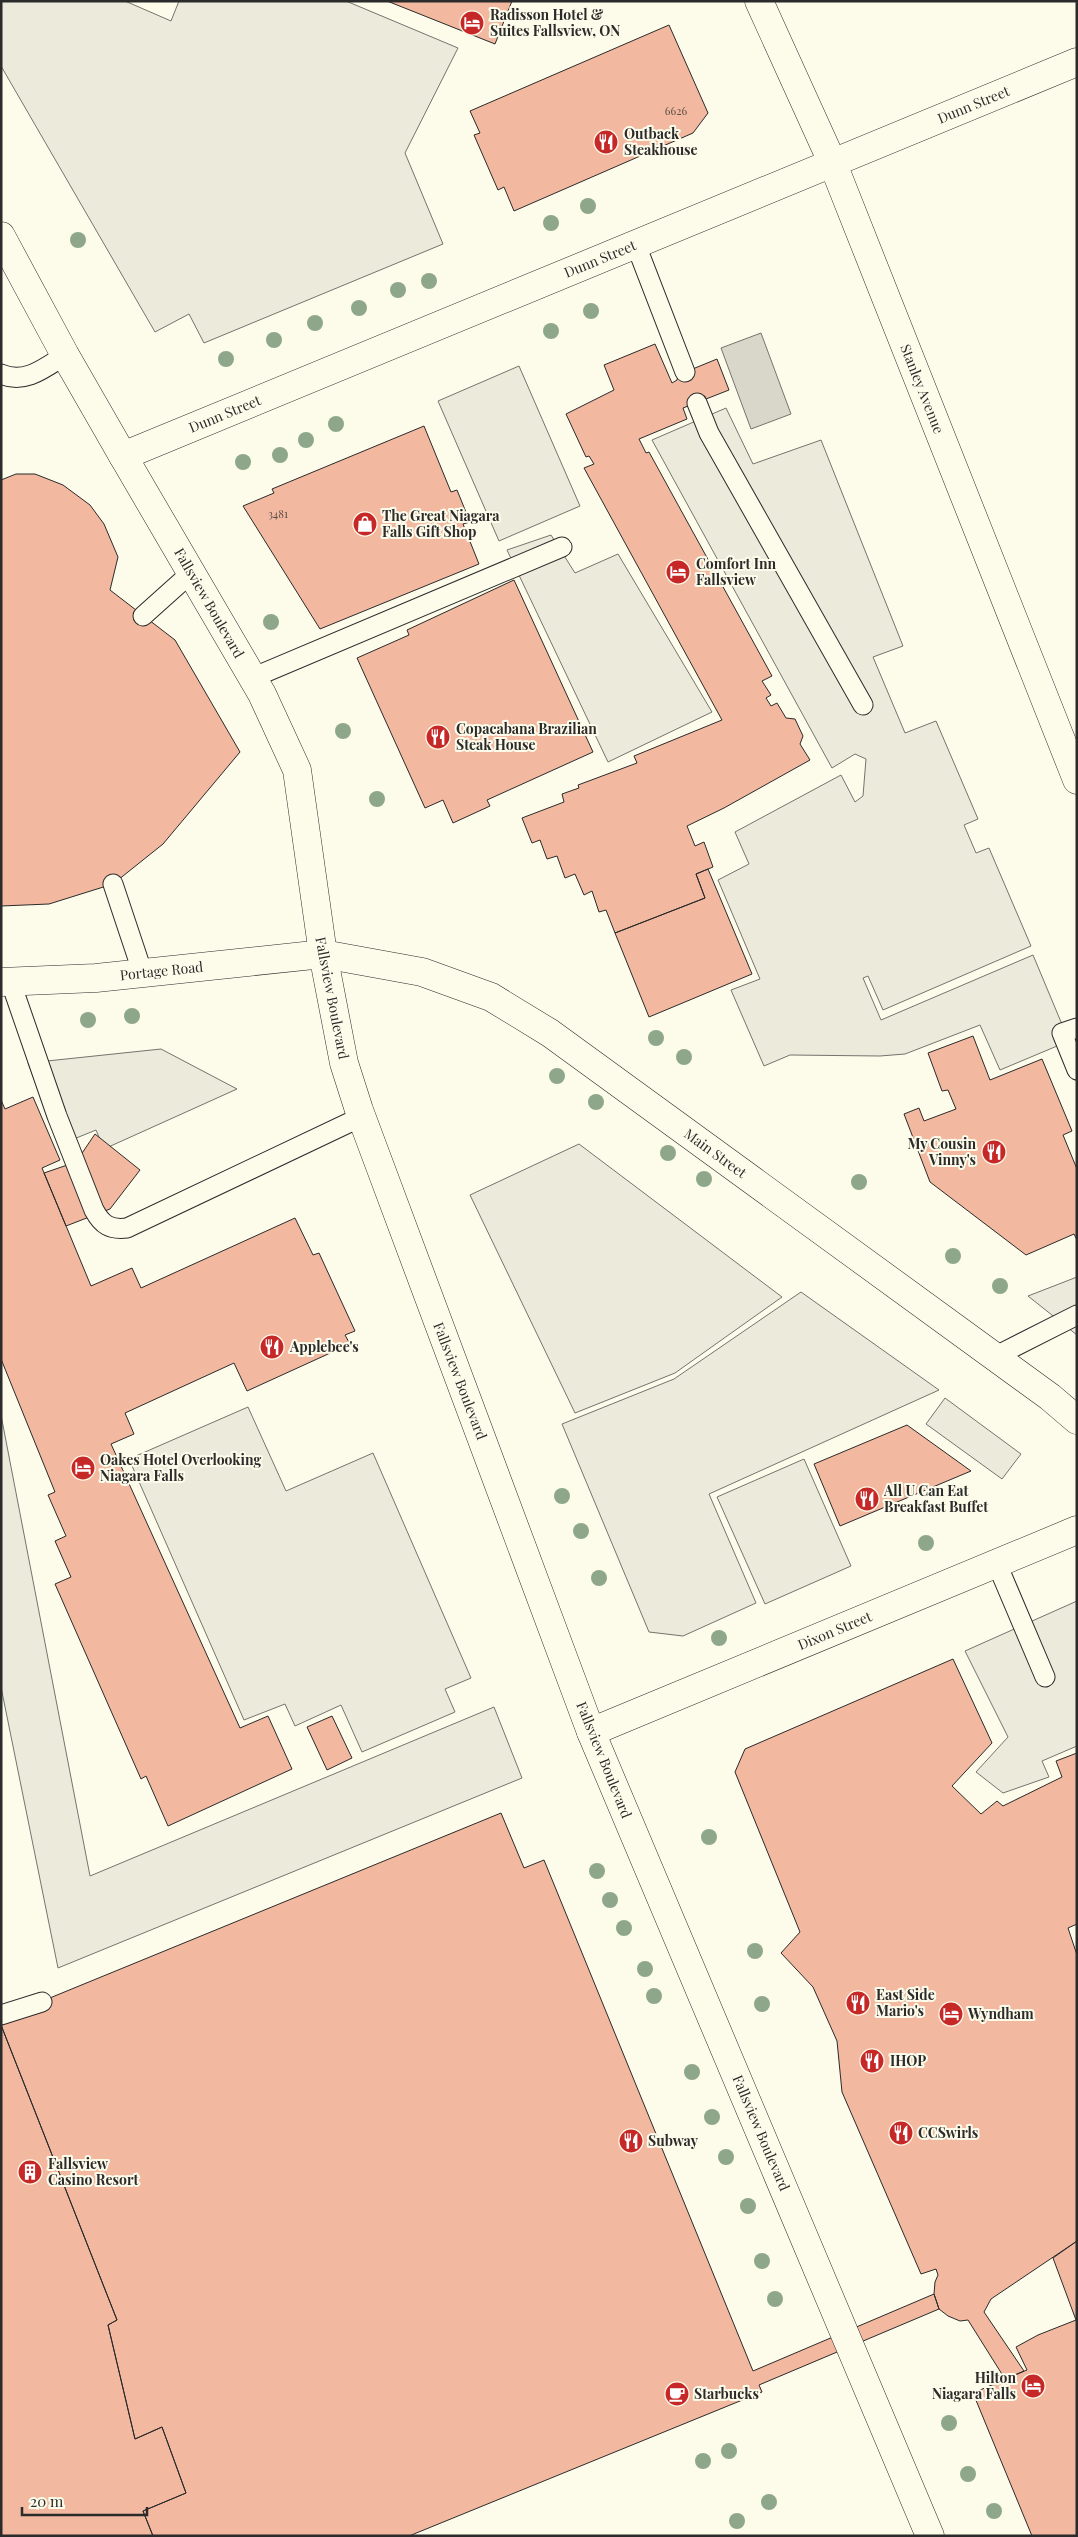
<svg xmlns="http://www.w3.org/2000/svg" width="1078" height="2537" font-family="'Playfair Display',serif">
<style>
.parking{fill:#eceadb;stroke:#74746e}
.water{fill:#d8d7c9;stroke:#74746e}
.building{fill:#f2b8a0;stroke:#2b2b2b}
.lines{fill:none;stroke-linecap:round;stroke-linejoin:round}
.service-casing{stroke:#2b2b2b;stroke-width:21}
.minor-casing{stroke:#2b2b2b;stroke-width:29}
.tertiary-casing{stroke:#2b2b2b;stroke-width:29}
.secondary-casing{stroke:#2b2b2b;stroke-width:29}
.service{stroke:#fdfbea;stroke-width:19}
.minor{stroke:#fdfbea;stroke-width:28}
.tertiary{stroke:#fdfbea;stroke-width:28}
.secondary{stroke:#fdfbea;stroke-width:28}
.tree{fill:#8ea78a}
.labels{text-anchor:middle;stroke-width:4;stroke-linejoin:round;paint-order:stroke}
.number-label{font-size:11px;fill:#5d4e48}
.poi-label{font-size:14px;font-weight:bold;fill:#2b2b2b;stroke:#fdfbea;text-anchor:start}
.street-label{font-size:14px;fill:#2b2b2b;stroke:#fdfbea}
</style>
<rect width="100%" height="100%" fill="#fdfbea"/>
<!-- parking -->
<path class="parking" d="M1,1H125L171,21L179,1H346L458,48L405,153L443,244L204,343L189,314L155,332L1,66Z
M519,366L580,506L499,541L438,401Z
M726,408L753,464L821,440L903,646L873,657L905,733L936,721L978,819L964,825L976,853L989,848L1031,946L883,1010L868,976L863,978L881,1020L1033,955L1069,1041L1000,1070L980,1025L905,1054L880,1056L790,1055L764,1066L731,990L760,979L718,880L749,864L735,832L841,775L855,802L863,796L866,759L855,754L832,768L652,440Z
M551,535L575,573L618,554L712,712L608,762L507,550Z
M161,1049L237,1089L104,1149L96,1130L59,1145L28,1063Z
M579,1144L782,1297L675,1373L575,1413L470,1195Z
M1077,1277V1335L1028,1296Z
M801,1292L939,1390L709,1494L756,1603L683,1636L649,1632L562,1424L674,1379Z
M945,1398L1021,1454L1002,1479L926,1424Z
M248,1407L286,1491L373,1453L471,1678L445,1689L455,1712L362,1752L341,1705L295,1726L285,1704L244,1720L129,1459Z
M1,1415L90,1876L494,1707L522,1778L58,1968L1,1687Z
M804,1459L851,1566L765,1604L717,1497Z
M1077,1601V1746L1042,1761L1049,1777L1003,1793L976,1772L1008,1737L965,1651Z"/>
<!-- water -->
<path class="water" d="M761,333L791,414L751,429L721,348Z"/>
<!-- building -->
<path class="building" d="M387,1H512L495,44Z
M669,25L708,113L693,133L514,211L504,187L498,190L474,135L480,133L470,111Z
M655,344L672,383L677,380L678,375L717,359L729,390L683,408L687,419L639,439L646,453L649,452L772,676L762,681L771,695L766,698L771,706L777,703L786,718L795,719L803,736L800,744L810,760L724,808L687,826L695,846L704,842L713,867L696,874L705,898L615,933L606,910L599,912L592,891L584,895L575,874L565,878L557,856L547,859L540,840L532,843L522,818L564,802L562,794L579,788L578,785L637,763L634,756L722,720L584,468L594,464L589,456L586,457L566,414L614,390L604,365Z
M424,426L451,492L457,490L470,522L463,524L479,564L320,629L243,506L274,493L272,489Z
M16,474H35L63,485L90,505L104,524L118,557L110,590L175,640L240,752L163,844L113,884L49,904L1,906V480Z
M514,580L593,752L487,800L490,806L453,823L443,800L425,808L357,658L409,635L407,630Z
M708,869L752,974L649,1017L615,933L705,898L696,874Z
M973,1036L990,1080L1042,1059L1072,1131L1063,1135L1077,1169V1240L1074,1234L1026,1255L930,1182L904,1114L919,1108L924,1121L956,1109L948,1090L942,1091L928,1053Z
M33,1097L60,1160L42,1168L91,1286L132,1268L141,1288L295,1218L313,1255L319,1253L355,1331L345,1335L350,1344L247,1391L234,1363L125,1413L134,1434L111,1444L240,1728L268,1716L292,1769L168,1826L146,1776L141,1779L55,1584L71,1577L55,1541L66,1536L48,1495L55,1492L1,1359V1100L5,1109Z
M95,1134L140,1170L110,1209L66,1226L44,1173L76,1162Z
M907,1425L971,1471L840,1526L814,1464Z
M953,1659L992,1743L952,1786L981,1814L997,1801L1003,1806L1062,1777L1056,1761L1077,1753V1924L1068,1928L1077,1955V2241L991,2299L984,2312L1024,2371L1005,2379L968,2320L960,2321L948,2316L939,2309L934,2294L935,2282L938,2275L936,2269L921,2274L842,2092L837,2041L813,1987L781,1953L800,1932L735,1772L745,1749Z
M332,1716L352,1758L327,1770L307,1727Z
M501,1813L524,1868L544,1860L753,2371L934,2294L939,2309L759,2385L762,2392L409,2536H153L143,2511L186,2493L162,2427L135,2439L108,2325L117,2320L1,2025V2018Z
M1,2025L117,2320L108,2325L135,2439L162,2427L186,2493L143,2511L153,2536H1Z
M1077,2241V2536H1032L973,2393L1027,2370L1016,2347L1038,2335L1076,2320L1053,2258Z"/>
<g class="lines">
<defs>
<path id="service" d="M636,245L685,372
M1,374C25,385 46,367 65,355
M697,403L709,433L863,705
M143,616L191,573
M252,678L562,547
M113,884L142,971
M11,983L57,1116L94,1210C102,1225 110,1230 127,1228L361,1117
M1077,1028L1062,1033L1077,1070
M994,1357L1077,1315
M997,1564L1045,1677
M1,2015L42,2002"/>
<g id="minor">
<path d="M1,236L65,355L123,456"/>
<path id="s1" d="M591,1732L1077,1530"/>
</g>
<g id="tertiary">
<path id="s2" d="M930,2536L591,1732L359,1110L344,1063L323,954L297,770L262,694L123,456L1077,62"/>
</g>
<g id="secondary">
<path id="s3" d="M759,1L833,164L1077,780"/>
<path id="s4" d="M1,982L96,978L323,954L422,972L491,997L550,1033L1050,1397L1077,1420"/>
</g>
</defs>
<!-- service casing -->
<use href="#service" class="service-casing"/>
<!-- minor casing -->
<use href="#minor" class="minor-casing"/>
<!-- tertiary casing -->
<use href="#tertiary" class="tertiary-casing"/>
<!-- secondary casing -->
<use href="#secondary" class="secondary-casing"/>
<!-- service -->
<use href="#service" class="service"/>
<!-- minor -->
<use href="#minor" class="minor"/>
<!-- tertiary -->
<use href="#tertiary" class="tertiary"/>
<!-- secondary -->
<use href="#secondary" class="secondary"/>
</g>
<!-- trees -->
<g class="tree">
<circle cx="588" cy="206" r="8"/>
<circle cx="551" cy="223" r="8"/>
<circle cx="78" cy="240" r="8"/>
<circle cx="429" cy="281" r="8"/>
<circle cx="398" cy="290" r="8"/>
<circle cx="359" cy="308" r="8"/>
<circle cx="591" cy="311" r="8"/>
<circle cx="315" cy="323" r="8"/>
<circle cx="551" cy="331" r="8"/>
<circle cx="274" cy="340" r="8"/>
<circle cx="226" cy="359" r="8"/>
<circle cx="336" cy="424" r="8"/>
<circle cx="306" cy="440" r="8"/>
<circle cx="280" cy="455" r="8"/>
<circle cx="243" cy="462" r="8"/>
<circle cx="271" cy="622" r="8"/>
<circle cx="343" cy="731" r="8"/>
<circle cx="377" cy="799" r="8"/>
<circle cx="132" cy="1016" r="8"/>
<circle cx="88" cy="1020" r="8"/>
<circle cx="656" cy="1038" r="8"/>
<circle cx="684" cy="1057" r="8"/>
<circle cx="557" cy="1076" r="8"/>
<circle cx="596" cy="1102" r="8"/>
<circle cx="668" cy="1153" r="8"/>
<circle cx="704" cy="1179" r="8"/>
<circle cx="859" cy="1182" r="8"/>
<circle cx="953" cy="1256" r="8"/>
<circle cx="1000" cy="1286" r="8"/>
<circle cx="562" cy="1496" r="8"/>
<circle cx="581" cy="1531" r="8"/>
<circle cx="926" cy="1543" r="8"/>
<circle cx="599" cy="1578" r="8"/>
<circle cx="719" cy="1638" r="8"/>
<circle cx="709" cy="1837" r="8"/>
<circle cx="597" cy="1871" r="8"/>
<circle cx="610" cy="1900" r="8"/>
<circle cx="624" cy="1928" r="8"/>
<circle cx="755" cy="1951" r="8"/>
<circle cx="645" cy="1969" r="8"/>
<circle cx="654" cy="1996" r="8"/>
<circle cx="762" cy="2004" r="8"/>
<circle cx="692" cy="2072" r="8"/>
<circle cx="712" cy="2117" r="8"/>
<circle cx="726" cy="2157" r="8"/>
<circle cx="748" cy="2206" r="8"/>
<circle cx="762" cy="2261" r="8"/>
<circle cx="775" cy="2299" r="8"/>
<circle cx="949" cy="2423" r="8"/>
<circle cx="729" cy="2451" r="8"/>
<circle cx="703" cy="2461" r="8"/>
<circle cx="968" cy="2474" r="8"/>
<circle cx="769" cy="2502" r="8"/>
<circle cx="994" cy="2511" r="8"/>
<circle cx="737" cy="2521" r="8"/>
</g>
<!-- icons -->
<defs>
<symbol id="hotel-disc" viewBox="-11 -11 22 22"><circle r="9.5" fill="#c62828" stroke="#fdfbea"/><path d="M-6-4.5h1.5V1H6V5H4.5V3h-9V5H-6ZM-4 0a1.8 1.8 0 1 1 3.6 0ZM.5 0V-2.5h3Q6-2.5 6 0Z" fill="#fff"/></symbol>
<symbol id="restaurant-disc" viewBox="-11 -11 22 22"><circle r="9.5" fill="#c62828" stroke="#fdfbea"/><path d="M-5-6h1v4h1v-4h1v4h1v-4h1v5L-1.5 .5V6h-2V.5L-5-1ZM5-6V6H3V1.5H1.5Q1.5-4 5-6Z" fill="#fff"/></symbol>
<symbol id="shop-disc" viewBox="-11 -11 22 22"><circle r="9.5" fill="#c62828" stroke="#fdfbea"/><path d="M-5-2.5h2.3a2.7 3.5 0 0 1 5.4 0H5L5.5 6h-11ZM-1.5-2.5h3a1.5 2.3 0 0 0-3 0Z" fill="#fff"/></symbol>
<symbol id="building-disc" viewBox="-11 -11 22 22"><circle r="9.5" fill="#c62828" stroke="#fdfbea"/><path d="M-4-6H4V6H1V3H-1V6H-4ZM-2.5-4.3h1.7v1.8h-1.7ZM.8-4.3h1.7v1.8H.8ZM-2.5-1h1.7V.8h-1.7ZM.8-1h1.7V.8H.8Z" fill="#fff"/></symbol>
<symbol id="cafe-disc" viewBox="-11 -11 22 22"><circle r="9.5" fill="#c62828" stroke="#fdfbea"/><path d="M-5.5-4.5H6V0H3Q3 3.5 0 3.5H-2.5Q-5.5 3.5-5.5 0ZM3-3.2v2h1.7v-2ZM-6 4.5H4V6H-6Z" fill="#fff"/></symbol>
</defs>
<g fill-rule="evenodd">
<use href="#hotel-disc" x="458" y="9" width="28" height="28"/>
<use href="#restaurant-disc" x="592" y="128" width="28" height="28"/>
<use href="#shop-disc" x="351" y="510" width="28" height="28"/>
<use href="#hotel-disc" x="664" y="558" width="28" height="28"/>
<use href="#restaurant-disc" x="424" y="723" width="28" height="28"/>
<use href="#restaurant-disc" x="980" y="1138" width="28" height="28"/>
<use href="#restaurant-disc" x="258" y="1333" width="28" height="28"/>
<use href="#hotel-disc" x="69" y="1454" width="28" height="28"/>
<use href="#restaurant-disc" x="853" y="1485" width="28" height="28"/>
<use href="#restaurant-disc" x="844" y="1989" width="28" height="28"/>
<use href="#hotel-disc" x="937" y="2000" width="28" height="28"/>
<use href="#restaurant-disc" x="858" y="2047" width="28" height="28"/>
<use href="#restaurant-disc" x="887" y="2119" width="28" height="28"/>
<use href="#restaurant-disc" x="617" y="2127" width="28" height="28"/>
<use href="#building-disc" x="16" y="2158" width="28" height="28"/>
<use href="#hotel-disc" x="1019" y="2372" width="28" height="28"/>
<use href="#cafe-disc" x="663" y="2380" width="28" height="28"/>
</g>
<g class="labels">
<!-- number labels -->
<g class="number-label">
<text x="676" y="115">6626</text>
<text x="278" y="518">3481</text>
</g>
<!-- poi labels -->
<g class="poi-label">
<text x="490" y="20">Radisson Hotel &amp;<tspan x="490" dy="16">Suites Fallsview, ON</tspan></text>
<text x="624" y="139">Outback<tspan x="624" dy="16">Steakhouse</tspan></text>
<text x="382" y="521">The Great Niagara<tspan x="382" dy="16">Falls Gift Shop</tspan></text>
<text x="696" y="569">Comfort Inn<tspan x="696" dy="16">Fallsview</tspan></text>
<text x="456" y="734">Copacabana Brazilian<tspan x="456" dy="16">Steak House</tspan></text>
<text x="976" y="1149" text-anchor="end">My Cousin<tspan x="976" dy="16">Vinny's</tspan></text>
<text x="290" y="1352">Applebee's</text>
<text x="100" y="1465">Oakes Hotel Overlooking<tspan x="100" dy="16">Niagara Falls</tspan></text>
<text x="884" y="1496">All U Can Eat<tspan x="884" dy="16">Breakfast Buffet</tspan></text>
<text x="876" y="2000">East Side<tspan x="876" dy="16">Mario's</tspan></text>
<text x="968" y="2019">Wyndham</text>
<text x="890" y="2066">IHOP</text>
<text x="918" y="2138">CCSwirls</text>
<text x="648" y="2146">Subway</text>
<text x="48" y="2169">Fallsview<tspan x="48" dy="16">Casino Resort</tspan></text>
<text x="1016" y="2383" text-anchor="end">Hilton<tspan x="1016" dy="16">Niagara Falls</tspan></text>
<text x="694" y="2399">Starbucks</text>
</g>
<!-- street labels -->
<g class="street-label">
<text dy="5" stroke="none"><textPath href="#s2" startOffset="3162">Dunn Street</textPath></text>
<text dy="5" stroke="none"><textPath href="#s2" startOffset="2758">Dunn Street</textPath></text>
<text dy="5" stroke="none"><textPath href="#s3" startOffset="421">Stanley Avenue</textPath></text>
<text dy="5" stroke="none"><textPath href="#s2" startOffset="2352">Dunn Street</textPath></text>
<text transform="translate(209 603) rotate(60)" y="5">Fallsview Boulevard</text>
<text dy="5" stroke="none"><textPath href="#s4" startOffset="161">Portage Road</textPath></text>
<text transform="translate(332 998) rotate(79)" y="5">Fallsview Boulevard</text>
<text dy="5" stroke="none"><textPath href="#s4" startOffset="771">Main Street</textPath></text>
<text transform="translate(460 1381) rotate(69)" y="5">Fallsview Boulevard</text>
<text dy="5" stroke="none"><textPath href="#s1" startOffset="264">Dixon Street</textPath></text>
<text transform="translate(604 1760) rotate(68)" y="5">Fallsview Boulevard</text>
<text transform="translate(761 2133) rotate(67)" y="5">Fallsview Boulevard</text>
</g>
</g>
<!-- border -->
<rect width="1078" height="2537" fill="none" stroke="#2b2b2b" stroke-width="5"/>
<!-- scale -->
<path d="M22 2507v8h125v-8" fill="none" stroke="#2b2b2b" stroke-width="2.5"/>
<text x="30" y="2507" font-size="15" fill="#2b2b2b" stroke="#fdfbea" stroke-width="4" paint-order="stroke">20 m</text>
</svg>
